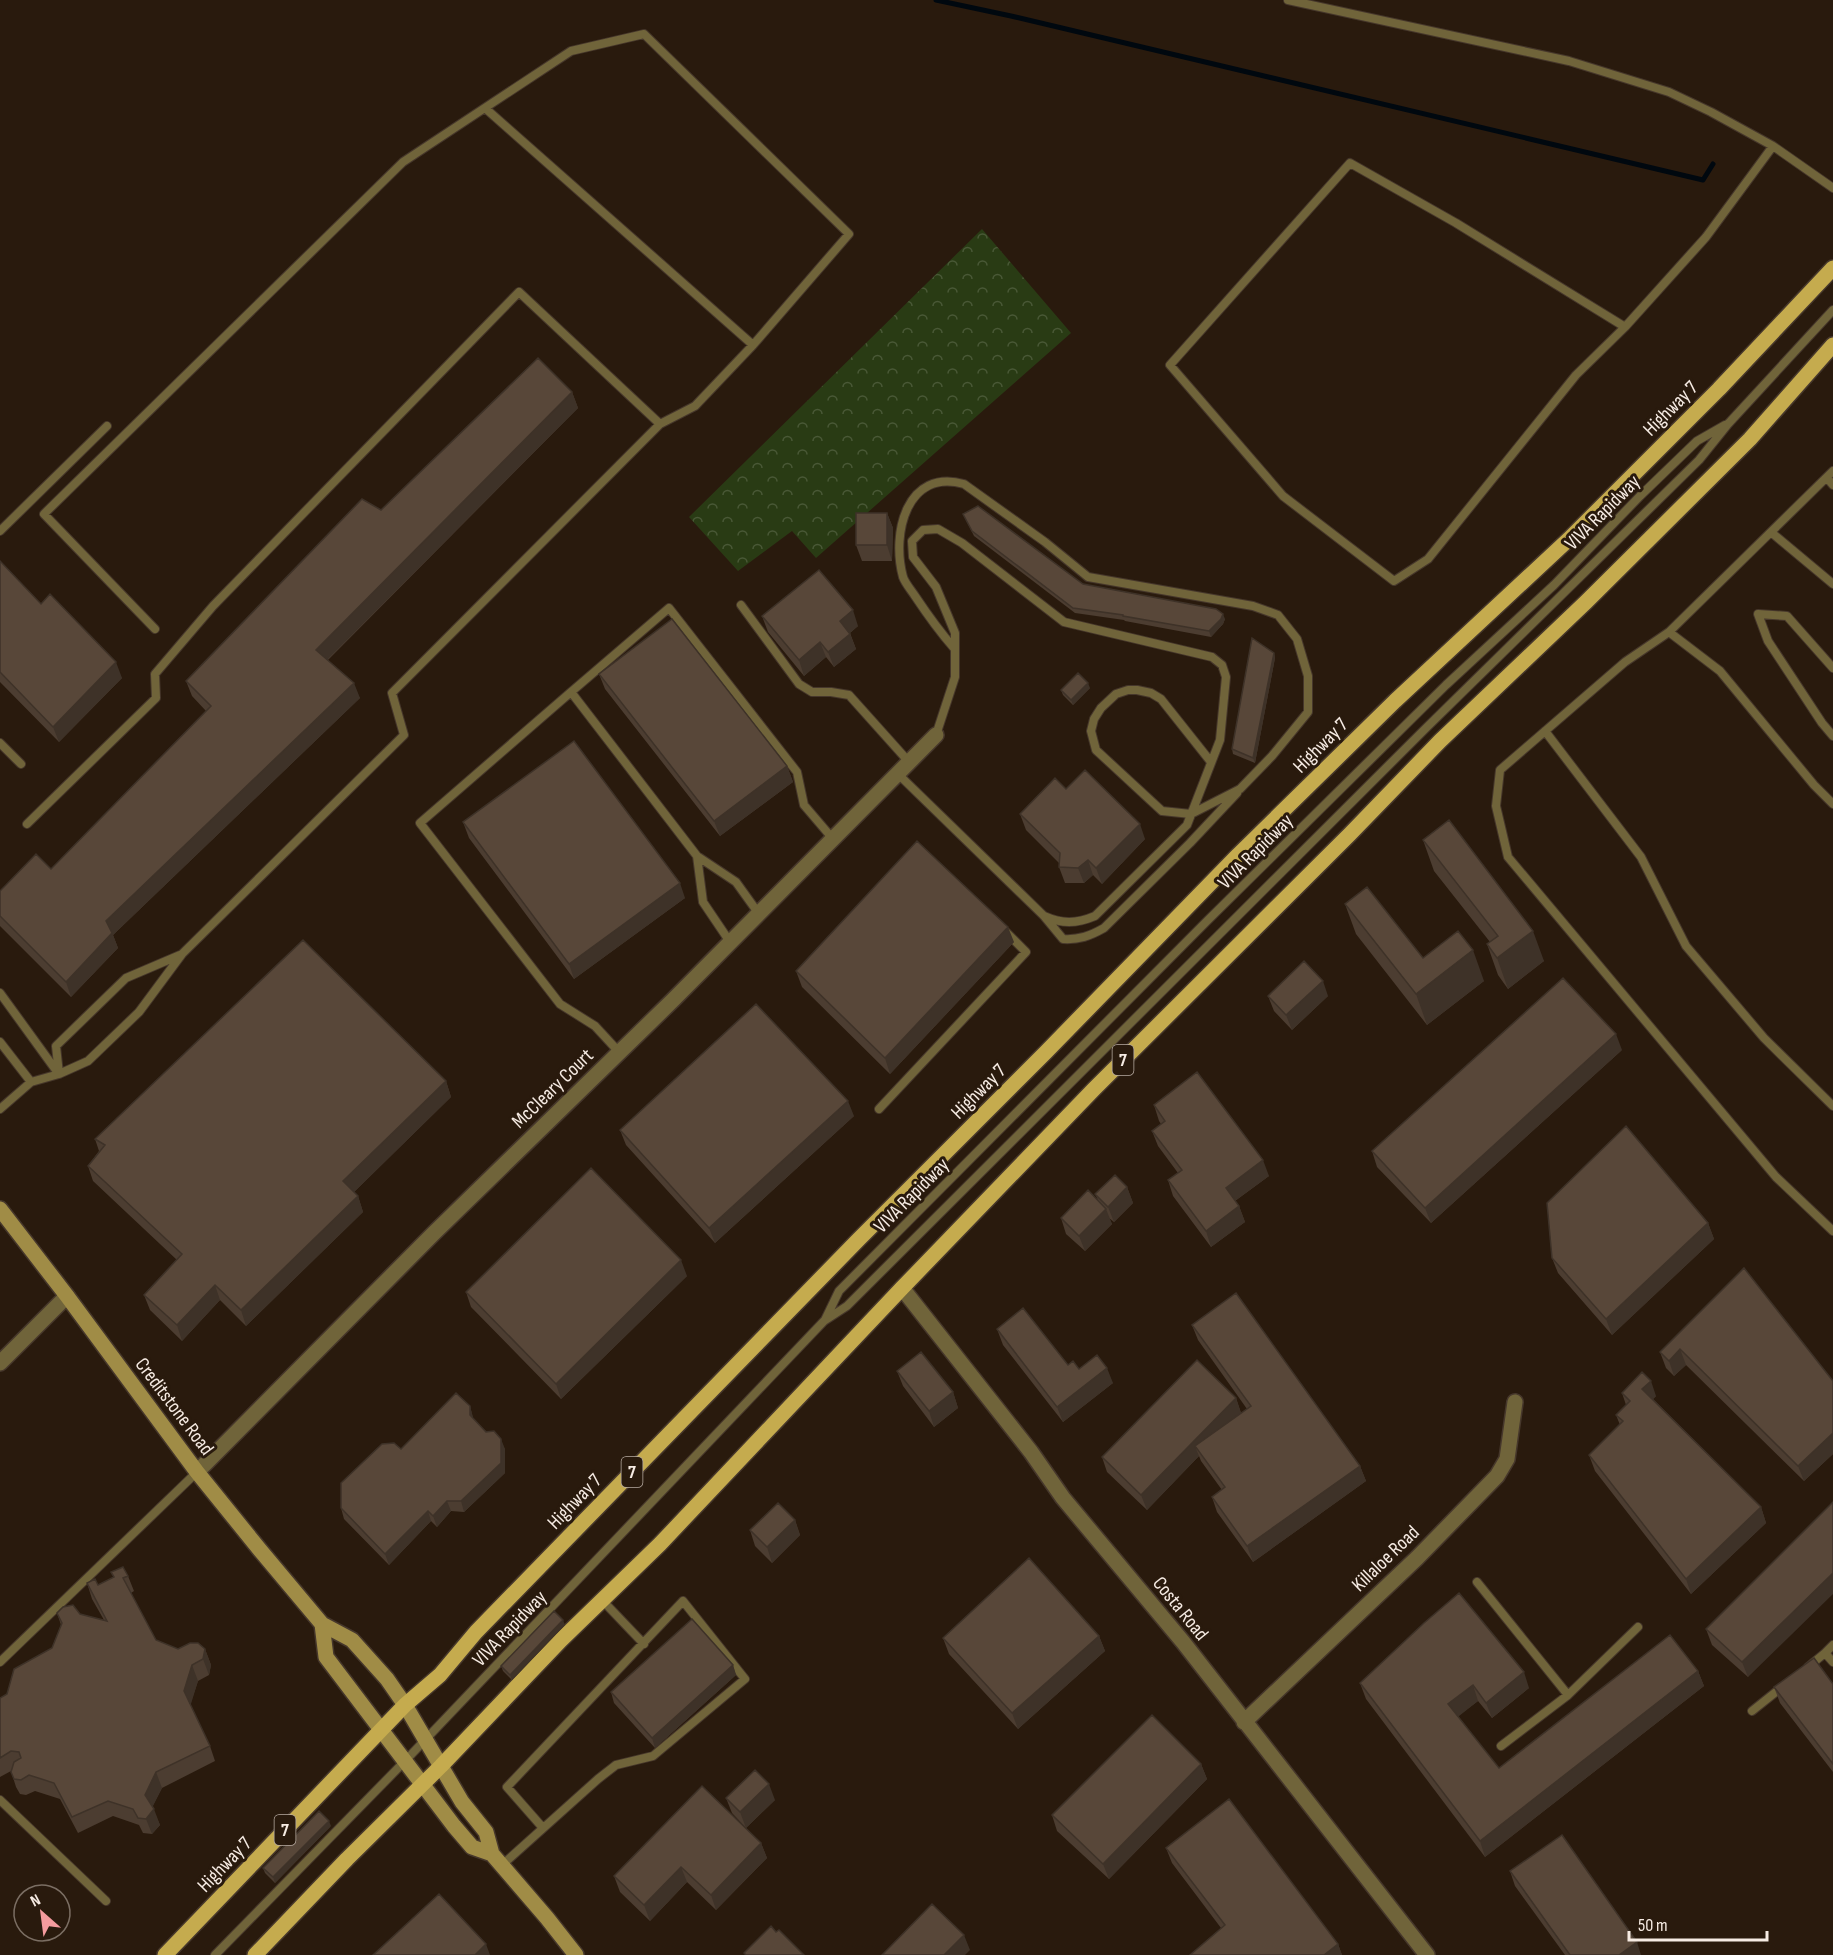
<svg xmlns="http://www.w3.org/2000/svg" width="1833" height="1955" font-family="'Sofia Sans Condensed',sans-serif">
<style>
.forest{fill:url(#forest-crowns)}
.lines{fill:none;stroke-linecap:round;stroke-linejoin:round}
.stream{stroke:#00080f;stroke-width:5}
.lane-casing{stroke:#46372b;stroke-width:10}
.street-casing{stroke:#46372b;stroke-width:18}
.secondary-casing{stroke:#46372b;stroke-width:18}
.primary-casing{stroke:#46372b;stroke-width:18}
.lane{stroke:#70643a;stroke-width:8}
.street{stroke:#70643a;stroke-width:15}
.secondary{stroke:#a08c46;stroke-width:15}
.primary{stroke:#c5ab4e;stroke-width:15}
.wall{fill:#4c3d31}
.shaded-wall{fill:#3e3228}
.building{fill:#584739;stroke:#3e3228;stroke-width:1.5}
.labels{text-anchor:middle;stroke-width:6;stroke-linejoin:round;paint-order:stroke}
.shield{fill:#291a0d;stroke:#b8aca3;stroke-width:1.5}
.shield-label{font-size:18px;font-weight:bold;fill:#f6ebe3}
.street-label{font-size:20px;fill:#f6ebe3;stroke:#291a0d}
</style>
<defs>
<pattern id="forest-crowns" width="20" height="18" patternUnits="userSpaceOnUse" patternTransform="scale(1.5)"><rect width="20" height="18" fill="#293b14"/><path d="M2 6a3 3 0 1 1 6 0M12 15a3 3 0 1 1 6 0" fill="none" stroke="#495836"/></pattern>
</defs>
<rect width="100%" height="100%" fill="#291a0d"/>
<!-- forest -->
<path class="forest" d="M982,229L1071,333L816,558L792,531L738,571L689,517Z"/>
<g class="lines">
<!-- stream -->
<path class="stream" d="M936,0L1011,16L1703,180L1713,164"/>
<defs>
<path id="lane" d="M1288,0L1569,61L1669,92L1711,112L1773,146
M485,108L753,345
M1625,327L1456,223L1350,163L1170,365L1283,496L1394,581L1428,559L1576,375L1625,327L1706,237L1773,146L1833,188
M1827,478L1833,485
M0,531L107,426
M1772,533L1833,584
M741,605L799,684L812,692H831L849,695L909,762
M155,629L44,514L403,162L571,51L644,34L849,234L753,345L695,406L660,424
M1669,632L1833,471
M954,648C939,631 927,614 915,596C911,590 905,583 903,577C891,533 907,468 964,484L1045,542L1088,577L1253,606L1278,615L1297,639L1308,676V712L1272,756L1240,789L1191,814L1162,811L1096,750L1091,731L1094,719L1101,708L1116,694L1128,690H1137L1151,693L1161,699L1211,762
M1833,668L1787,616L1758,614L1768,641L1822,723L1833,736
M571,692L420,823L560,1004L595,1026L619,1052
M1545,731L1641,857L1686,946L1764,1038L1833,1106
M936,735L955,677V633L936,587L913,557L912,541L923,530L938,529L962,543L1064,622L1212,657L1222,665L1226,677L1220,740L1187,825L1095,916C1076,924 1062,924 1044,916
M0,743L21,764
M898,774L1044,916L1063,939C1079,940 1090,936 1104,928L1190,843L1237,793
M1833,804L1814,785L1720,671L1669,632L1625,662L1500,770L1496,806L1508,857L1776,1177L1833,1231
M697,856L703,902L730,942
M759,914L736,882L697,856L571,692L669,608L797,772L804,805L833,839
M0,993L58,1073
M0,1042L31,1082
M59,1074L56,1046L126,978L180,955
M0,1109L31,1082L59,1074L88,1061L139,1012L182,954L404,735L392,693L660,424L519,292L213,606L155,674L156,698L27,824
M879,1109L1026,952L1006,932
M825,1320L839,1291L1207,921L1446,685L1554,585L1640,496L1697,441L1725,425
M1477,1582L1568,1695L1501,1746
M602,1600L644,1644
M1833,1645L1825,1653L1833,1662
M0,1662L197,1472
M1808,1667L1825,1653
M1568,1695L1638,1627
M1752,1711L1782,1687
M0,1800L106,1901
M501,1866L598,1779L616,1765L653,1756L745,1679L683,1601L507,1787L543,1828
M215,1955L405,1761L824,1321L847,1306L1425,729L1699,460L1728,424L1833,310"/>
<path id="street" d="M902,1288L1031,1452L1063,1498L1183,1642L1427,1955
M0,1363L67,1296
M197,1472L434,1233L673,1000L936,735
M1244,1722L1417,1558L1497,1476L1507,1459L1515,1402"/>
<path id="secondary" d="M0,1209L67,1296L197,1472L260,1550L322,1624L352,1640L387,1679L405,1705L462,1802L486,1832L492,1854L547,1918L576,1955
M322,1624L326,1657L454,1826L472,1847L492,1854"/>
<path id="primary" d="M165,1955L405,1705L440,1675L476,1632L859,1239L1046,1052L1238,855L1395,701L1569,539L1719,389L1833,268
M255,1955L347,1859L441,1766L561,1640L660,1544L902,1288L1094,1089L1350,834L1440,741L1586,602L1750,439L1833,345"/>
</defs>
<!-- lane casing -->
<use href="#lane" class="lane-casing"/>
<!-- street casing -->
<use href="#street" class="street-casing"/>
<!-- secondary casing -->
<use href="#secondary" class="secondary-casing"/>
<!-- primary casing -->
<use href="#primary" class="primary-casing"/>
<!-- lane -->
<use href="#lane" class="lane"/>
<!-- street -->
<use href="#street" class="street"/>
<!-- secondary -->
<use href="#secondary" class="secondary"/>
<!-- primary -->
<use href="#primary" class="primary"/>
</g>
<!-- wall -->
<path class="wall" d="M572,392L578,408L328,660L360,698L113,935L118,948L71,997L0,926V891L51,869L206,711L192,696L186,681L381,510Z
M887,513L893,528L892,561H862L856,545Z
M963,514L1083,584L1225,619L1223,624L1211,637L1125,621L1124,620L1075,613L974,536Z
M0,561L41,604L122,678L59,742L0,682Z
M762,616L858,626L850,633L856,649L834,667L826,657L804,676L768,632Z
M1274,653L1275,658L1255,763L1233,754L1232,749Z
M599,674L787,766L793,782L720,836L605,689Z
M1090,688L1073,705L1063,695L1061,690Z
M1066,789L1145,839L1102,884L1093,875L1084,883H1065L1059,867V863L1026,830L1020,814Z
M463,822L685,898L574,979L469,838Z
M1423,840L1544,961L1508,989L1498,975L1487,944L1490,942L1434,871Z
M1345,904L1423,958L1484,981L1427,1025L1356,934Z
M1014,942L890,1074L802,987L796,971Z
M1268,996H1328L1292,1030L1274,1011Z
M1622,1050L1431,1223L1377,1167L1372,1151Z
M446,1081L451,1097L354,1192L358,1196L363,1212L246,1326L220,1300L182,1341L150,1310L144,1295L177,1260L93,1181L88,1166L99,1151L95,1139Z
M1154,1105L1269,1176L1235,1201L1239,1206L1245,1222L1211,1247L1173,1196L1168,1180L1178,1173L1158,1146L1152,1131L1161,1124L1159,1121Z
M854,1116L715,1243L626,1145L620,1130Z
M1127,1187L1133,1203L1114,1222L1109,1218L1112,1224L1085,1251L1066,1234L1061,1218L1098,1200L1095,1194Z
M1708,1223L1714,1239L1612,1335L1558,1273L1552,1258Z
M1744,1268L1833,1381V1454L1804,1481L1686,1365L1674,1376L1666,1368L1660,1352Z
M687,1276L561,1399L471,1307L466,1292Z
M1192,1325L1360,1466L1366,1481L1253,1562L1217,1512L1212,1497L1222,1490L1201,1461L1199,1456L1147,1510L1107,1472L1102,1457L1236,1398L1241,1413L1247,1409L1198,1340Z
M997,1329L1068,1365L1079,1369L1113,1383L1063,1422L1003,1345Z
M897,1371L953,1392L958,1408L934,1427L903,1386Z
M1622,1393L1656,1396L1653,1399L1761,1507L1766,1523L1691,1594L1595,1471L1589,1455L1620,1425L1616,1415L1626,1405Z
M470,1406L473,1419L505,1449V1473L464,1512L451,1511L437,1527L431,1521L389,1565L344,1519L341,1508Z
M1833,1502L1748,1677L1712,1645L1706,1629Z
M795,1520L800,1535L772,1563L755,1546L750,1530Z
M128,1576L134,1591L131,1593L156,1640L178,1649H205L211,1665L209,1675L198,1681L190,1705L210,1746L215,1761L162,1788L152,1807L160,1825L152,1834L143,1833L139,1825L113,1816L78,1833L60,1799L35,1791L26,1795L20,1794L16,1787L11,1771L0,1777V1698L7,1694L52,1648L61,1625L57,1613L80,1614L104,1620L92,1599L87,1583L98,1585Z
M565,1625L512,1680L503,1671L501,1666Z
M1099,1636L1105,1651L1018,1729L949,1654L943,1638Z
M733,1665L736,1675L655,1748L614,1703L611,1692Z
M1698,1671L1704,1686L1485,1857L1366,1699L1360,1683L1529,1688L1492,1718L1478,1701L1458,1716L1499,1768Z
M1833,1684V1772L1780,1703L1774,1687Z
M1201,1764L1207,1779L1109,1879L1057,1831L1052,1815Z
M726,1798L775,1800L746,1828L732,1813Z
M331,1826L275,1883L265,1873L263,1868Z
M761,1843L767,1858L716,1910L687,1882L650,1921L620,1892L614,1876Z
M1166,1848L1338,1944L1342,1955H1190L1221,1928L1172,1863Z
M1510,1871L1641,1955H1565L1515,1886Z"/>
<!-- shaded-wall -->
<path class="shaded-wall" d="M572,392L578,408L322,665L316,650Z
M887,513L893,528L892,561L887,545Z
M853,610L858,626L845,637L840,621Z
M1223,614L1225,619L1223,624L1211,637L1209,631Z
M850,634L856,649L834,667L828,652Z
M820,642L826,657L804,676L799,660Z
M1274,653L1275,658L1255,763L1253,758Z
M116,662L122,678L59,742L53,727Z
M354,683L360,698L113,935L118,948L71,997L66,982L106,921Z
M1088,683L1090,688L1073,705L1071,700Z
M787,766L793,782L720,836L714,821Z
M1140,824L1145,839L1102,884L1096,868Z
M1088,860L1093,875L1084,883L1078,868Z
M680,883L685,898L574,979L569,964Z
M1008,927L1014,942L890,1074L885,1058Z
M1533,931L1544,961L1508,989L1497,958Z
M1473,950L1484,981L1427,1025L1416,994Z
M1323,981L1328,996L1292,1030L1286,1015Z
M1616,1034L1622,1050L1431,1223L1425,1208Z
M446,1081L451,1097L349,1197L343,1181Z
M848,1101L854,1116L715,1243L709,1228Z
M1263,1160L1269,1176L1232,1203L1226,1188Z
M1127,1187L1133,1203L1114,1222L1108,1207Z
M358,1196L363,1212L246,1326L241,1310Z
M1239,1206L1245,1222L1211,1247L1206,1231Z
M1106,1209L1112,1224L1085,1251L1079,1236Z
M1708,1223L1714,1239L1612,1335L1606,1319Z
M681,1260L687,1276L561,1399L556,1384Z
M215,1285L220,1300L182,1341L177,1325Z
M1680,1349L1686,1365L1674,1376L1669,1361Z
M1107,1368L1113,1383L1063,1422L1057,1407Z
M1651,1381L1656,1396L1648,1404L1642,1389Z
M953,1392L958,1408L934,1427L929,1411Z
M1236,1398L1241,1413L1195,1446L1199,1456L1147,1510L1141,1495Z
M470,1406L473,1417L474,1426L470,1415Z
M1833,1433V1454L1804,1481L1798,1466Z
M501,1439L505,1449V1473L464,1512L461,1501Z
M1360,1466L1366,1481L1253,1562L1247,1546Z
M447,1501L451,1511L437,1527L433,1516Z
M1761,1507L1766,1523L1691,1594L1686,1579Z
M428,1511L431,1521L389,1565L385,1554Z
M795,1520L800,1535L772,1563L767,1547Z
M1833,1573V1594L1748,1677L1742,1662Z
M563,1620L565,1625L512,1680L510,1675Z
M1099,1636L1105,1651L1018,1729L1012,1713Z
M205,1649L211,1665L209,1675L203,1659Z
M192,1665L198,1681L190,1707L184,1691Z
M733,1665L736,1675L655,1748L652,1738Z
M1698,1671L1704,1686L1485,1857L1480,1841Z
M1524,1672L1529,1688L1492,1718L1486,1703Z
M1473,1685L1478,1701L1454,1720L1448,1704Z
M1201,1764L1207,1779L1109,1879L1103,1864Z
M156,1772L162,1788L151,1810L145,1795Z
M769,1784L775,1800L746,1828L740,1812Z
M154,1809L160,1825L152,1834L146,1819Z
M329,1821L331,1826L275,1883L273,1877Z
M761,1843L767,1858L716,1910L711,1895Z
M681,1867L687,1882L650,1921L644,1905Z
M964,1935L970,1950L965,1955H944Z
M1637,1942L1641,1955H1619Z
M486,1944L490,1955H475Z
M1338,1944L1342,1955H1324Z"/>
<!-- building -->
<path class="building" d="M538,358L572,392L316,650L354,683L106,921L112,933L66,982L0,916V891L36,854L51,869L211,706L186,681L362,499L381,510Z
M978,506L1083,584L1216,609L1223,614L1221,619L1209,631L1123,616V615L1073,608L972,531L963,514Z
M856,513H887V545H856Z
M0,561L41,604L50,594L116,662L53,727L0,672Z
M819,570L853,610L840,621L850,634L828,652L820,642L799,660L762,616Z
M672,619L787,766L714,821L599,674Z
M1252,638L1274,653L1253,758L1232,749Z
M1078,673L1088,683L1071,700L1061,690Z
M574,741L680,883L569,964L463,822Z
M1085,770L1140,824L1096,868L1088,860L1078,868L1059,867L1060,853L1020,814L1055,778L1066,789Z
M1449,820L1533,931L1497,958L1487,944L1498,936L1423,840Z
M917,841L1008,927L885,1058L796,971Z
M1367,887L1423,958L1458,931L1473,950L1416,994L1345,904Z
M303,940L446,1081L343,1181L358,1196L241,1310L215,1285L177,1325L144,1295L182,1254L88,1166L105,1145L95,1139Z
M1304,961L1323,981L1286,1015L1268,996Z
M1563,978L1616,1034L1425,1208L1372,1151Z
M756,1004L848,1101L709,1228L620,1130Z
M1197,1072L1263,1160L1226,1188L1239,1206L1206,1231L1168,1180L1182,1170L1152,1131L1165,1121L1154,1105Z
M1626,1126L1708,1223L1606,1319L1552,1258L1547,1203Z
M591,1168L681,1260L556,1384L466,1292Z
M1115,1175L1127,1187L1108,1207L1095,1194Z
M1088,1190L1106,1209L1079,1236L1061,1218Z
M1744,1268L1833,1381V1433L1798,1466L1680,1349L1669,1361L1660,1352Z
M1236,1293L1360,1466L1247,1546L1212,1497L1225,1487L1195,1446L1251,1406L1192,1325Z
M1023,1308L1068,1365L1073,1361L1079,1369L1097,1355L1107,1368L1057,1407L997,1329Z
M921,1352L953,1392L929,1411L897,1371Z
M1197,1360L1236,1398L1141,1495L1102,1457Z
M1642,1372L1651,1381L1642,1389L1761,1507L1686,1579L1589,1455L1623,1421L1616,1415L1630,1401L1622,1393Z
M456,1393L470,1406V1415L486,1432L494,1431L501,1439V1463L461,1501H447L433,1516L428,1511L385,1554L341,1508V1483L382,1444L394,1443L401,1449Z
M1833,1502V1573L1742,1662L1706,1629Z
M778,1503L795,1520L767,1547L750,1530Z
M1029,1558L1099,1636L1012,1713L943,1638Z
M123,1567L128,1576L123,1578L156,1640L178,1649L190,1643H198L205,1649L203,1659L192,1665L184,1691L210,1746L156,1772L145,1795L154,1809L146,1819L138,1818L133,1809L108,1801L72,1817L54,1783L29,1775L21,1780L14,1779L11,1772L14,1762L21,1758L19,1752L11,1751L0,1758V1698L7,1694L14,1669L52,1648L62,1623L57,1613L63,1607L73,1605L80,1614L107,1621L87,1583L95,1579L98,1585L114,1577L111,1572Z
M1459,1593L1524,1672L1486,1703L1473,1685L1448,1704L1499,1768L1670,1635L1698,1671L1480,1841L1360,1683L1424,1623Z
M554,1611L563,1620L510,1675L501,1666Z
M692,1619L733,1665L652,1738L611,1692Z
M1814,1658L1833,1684V1764L1774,1687Z
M1152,1715L1201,1764L1103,1864L1052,1815Z
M755,1770L769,1784L740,1812L726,1798Z
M702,1786L761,1843L711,1895L681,1867L644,1905L614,1876Z
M1229,1799L1338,1944L1324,1955H1190L1225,1925L1166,1848Z
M319,1811L329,1821L273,1877L263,1868Z
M1562,1835L1637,1942L1619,1955H1570L1510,1871Z
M439,1894L486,1944L475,1955H373Z
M932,1904L964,1935L944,1955H882Z
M771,1926L776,1932L779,1930L804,1955H746L744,1953Z"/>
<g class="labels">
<!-- shield labels -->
<g class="shield">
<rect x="1112.5" y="1045" width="21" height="30" rx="4.5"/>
<rect x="621.5" y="1457" width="21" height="30" rx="4.5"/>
<rect x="274.5" y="1815" width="21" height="30" rx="4.5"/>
</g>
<g class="shield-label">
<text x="1123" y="1066">7</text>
<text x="632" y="1478">7</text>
<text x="285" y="1836">7</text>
</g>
<!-- street labels -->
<g class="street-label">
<text transform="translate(1670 408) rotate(-45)" y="7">Highway 7</text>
<text transform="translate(1602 512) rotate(-45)" y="7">VIVA Rapidway</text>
<text transform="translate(1320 745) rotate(-45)" y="7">Highway 7</text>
<text transform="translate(1255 851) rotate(-45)" y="7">VIVA Rapidway</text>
<text transform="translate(552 1088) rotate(-44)" y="7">McCleary Court</text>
<text transform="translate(978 1091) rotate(-45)" y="7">Highway 7</text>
<text transform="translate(911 1195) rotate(-45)" y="7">VIVA Rapidway</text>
<text transform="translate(175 1406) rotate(53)" y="7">Creditstone Road</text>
<text transform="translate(574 1501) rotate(-46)" y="7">Highway 7</text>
<text transform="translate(1385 1558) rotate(-44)" y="7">Killaloe Road</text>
<text transform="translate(1181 1608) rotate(51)" y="7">Costa Road</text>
<text transform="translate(509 1628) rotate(-46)" y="7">VIVA Rapidway</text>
<text transform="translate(224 1864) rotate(-46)" y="7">Highway 7</text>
</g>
</g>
<!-- north arrow -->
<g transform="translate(42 1913) rotate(332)"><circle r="28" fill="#291a0d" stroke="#7b6e63" stroke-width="1.5"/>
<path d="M0-4.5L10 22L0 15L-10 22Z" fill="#f59b9e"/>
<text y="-9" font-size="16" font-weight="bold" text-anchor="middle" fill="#f6ebe3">N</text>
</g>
<!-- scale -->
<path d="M1629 1931v9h138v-9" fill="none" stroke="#f6ebe3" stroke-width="3"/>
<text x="1638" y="1931" font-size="18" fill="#f6ebe3" stroke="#291a0d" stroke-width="4.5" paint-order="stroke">50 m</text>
</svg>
